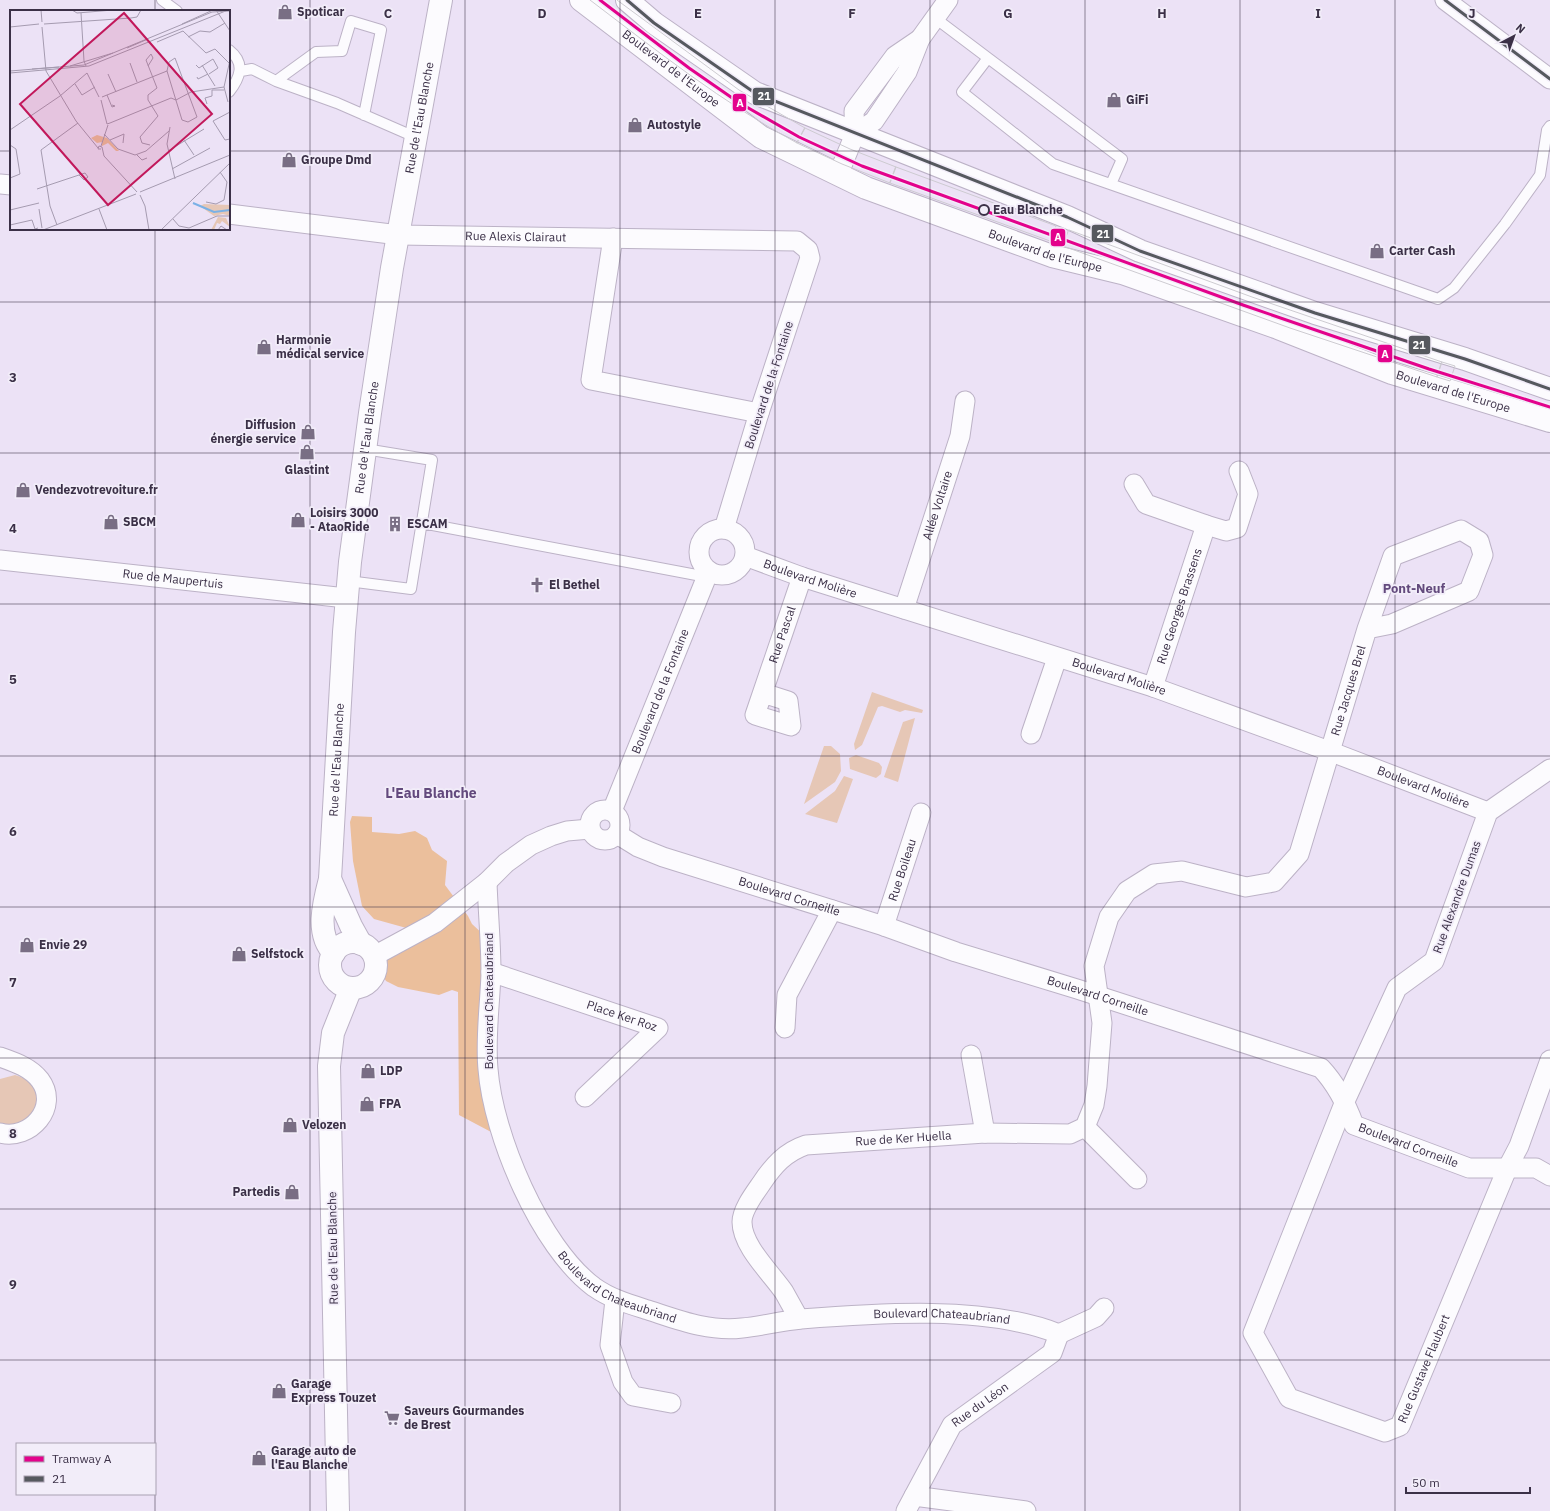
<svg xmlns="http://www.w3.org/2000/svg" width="1550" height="1511" font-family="'IBM Plex Sans',sans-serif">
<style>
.green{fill:#e6c7b6}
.forest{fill:#ebbf9c}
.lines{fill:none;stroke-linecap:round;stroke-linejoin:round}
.service-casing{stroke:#bcb2c6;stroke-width:12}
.minor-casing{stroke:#bcb2c6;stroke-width:21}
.tertiary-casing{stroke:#bcb2c6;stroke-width:24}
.primary-casing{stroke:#bcb2c6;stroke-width:24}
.service{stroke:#fcfbfe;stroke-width:10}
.minor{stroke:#fcfbfe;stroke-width:19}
.tertiary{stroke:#fcfbfe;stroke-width:22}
.primary{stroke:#fcfbfe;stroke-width:22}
.tram{stroke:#cdcbd1;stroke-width:1}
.bus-1-casing{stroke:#f2edf9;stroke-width:6}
.bus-1{stroke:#56595f;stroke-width:3}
.tram-1-casing{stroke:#f2edf9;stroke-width:6}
.tram-1{stroke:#e3028c;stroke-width:3}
.grid{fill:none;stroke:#3b3047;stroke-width:1;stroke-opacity:0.55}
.stop-dot{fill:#f2edf9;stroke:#3b3047;stroke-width:2}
.labels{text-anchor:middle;stroke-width:3.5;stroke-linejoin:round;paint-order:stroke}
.poi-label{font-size:12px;font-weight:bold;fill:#3b3047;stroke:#f2edf9;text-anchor:start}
.street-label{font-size:12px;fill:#3b3047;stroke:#f2edf9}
.stop-label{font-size:12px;font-weight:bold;fill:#3b3047;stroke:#f2edf9;text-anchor:start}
.neighbourhood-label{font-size:13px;font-weight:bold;fill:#634a7d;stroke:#f2edf9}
.quarter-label{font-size:14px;font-weight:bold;fill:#634a7d;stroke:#f2edf9}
.inset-river{fill:none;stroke:#7ab1e6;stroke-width:2}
.inset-road{fill:none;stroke:#a59bb0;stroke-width:1}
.view{fill:#c2185b;fill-opacity:0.15;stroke:#c2185b;stroke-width:2}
.inset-edge{fill:none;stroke:#3b3047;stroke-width:2}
.grid-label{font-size:13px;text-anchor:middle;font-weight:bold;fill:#3b3047;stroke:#f2edf9;stroke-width:3.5;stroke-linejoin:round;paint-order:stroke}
.line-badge{stroke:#f2edf9;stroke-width:1.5}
.badge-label{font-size:11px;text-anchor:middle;font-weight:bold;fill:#fff}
</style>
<rect width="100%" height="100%" fill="#ece2f6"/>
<!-- green -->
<path class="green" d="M872,692L923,710L922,713L905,710L900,712L882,706L878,707L862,745L855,750L854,744Z
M915,718L898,782L884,777L903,722Z
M824,746H831L840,754L841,771L835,782L804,804Z
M856,755L879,763L882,767L881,774L876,778L850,769L849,758Z
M844,776L853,779L837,823L805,814L835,791Z
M15,1075C29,1079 42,1090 38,1106C37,1110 33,1116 30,1120L7,1126L0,1123V1079Z"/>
<!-- forest -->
<path class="forest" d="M352,816L372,817V832L399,834L415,831L427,838L432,850L447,861L445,885L468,916L472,924L486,937L493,1133L459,1115L458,992L452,990L439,995L398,987L386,981L381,972L387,960L410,929L374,919L362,906L353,861L350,822Z"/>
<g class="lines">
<defs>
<path id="service" d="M162,0L177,11
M935,18L988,58L962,92L1053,164L1438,299L1454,288L1505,224L1540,175L1547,130L1550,126
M229,50C246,63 240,78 229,92
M988,58L1122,159L1111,184
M241,71L252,69L276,81L337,103L415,137
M276,81L316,52L342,51L351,21L381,30L364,115
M422,523L707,577
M348,581L411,589L432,460L365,449"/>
<g id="minor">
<path d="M1445,0L1550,79"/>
<path d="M855,134L874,121L907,72L920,39L948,0"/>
<path d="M838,175L855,134L854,111L895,56L920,39"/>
<path d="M0,184L11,185"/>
<path id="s1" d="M229,214L399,235L797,241L808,250L810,258L759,413L724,529"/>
<path d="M613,238L591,380L759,413"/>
<path d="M1134,484L1146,504L1206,525"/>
<circle cx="722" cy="552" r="23"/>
<path id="s2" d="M745,556L802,577L1153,687L1329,751L1488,812"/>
<path id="s3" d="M0,560L346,598"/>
<path id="s4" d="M904,609L960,436L965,401"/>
<path id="s5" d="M1153,687L1206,525L1226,531L1237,528L1248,494L1239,471"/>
<path id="s6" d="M763,693L788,701L791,726L755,715L802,577"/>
<path d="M1031,734L1057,658"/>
<path id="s7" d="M1550,769L1488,812L1434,961L1397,988L1345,1101L1253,1333L1289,1398L1385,1432L1400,1426L1507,1169L1519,1146L1550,1060"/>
<circle cx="605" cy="825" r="15"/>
<path id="s8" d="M612,811L709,571"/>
<path id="s9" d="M617,834L638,847L663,857L884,926L956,952L1077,989L1321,1068C1337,1085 1346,1103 1354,1125L1469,1168H1536L1550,1176"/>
<path id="s10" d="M487,882C488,912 491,943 491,973C490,1005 485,1038 488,1069C493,1135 540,1247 594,1287C611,1299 629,1304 648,1310C679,1320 709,1332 742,1328C762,1326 781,1321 801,1319C878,1313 987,1305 1059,1334"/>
<path id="s11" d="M884,926L921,813"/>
<path d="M374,956L435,923L487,882L506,863L531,845L551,836L567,831L590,829"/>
<path id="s12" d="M491,972L658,1028L585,1097"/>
<path d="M785,1028L787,995L832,910"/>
<path d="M971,1055L985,1133"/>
<path d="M0,1057C14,1062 30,1067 40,1080C60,1107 30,1141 0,1133"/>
<path d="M1085,1127L1137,1179"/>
<path d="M615,1300L610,1345L623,1382L633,1396L671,1403"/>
<path id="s13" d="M799,1319C794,1310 789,1301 784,1292C771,1273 742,1246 742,1222C742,1210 754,1194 761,1184C773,1166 785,1152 806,1145L985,1133L1070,1134L1085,1127L1094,1105L1097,1086L1102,1023L1094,966L1109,917L1127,891L1154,874L1182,871L1246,887L1274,882L1299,854L1367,629L1393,556L1461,530L1479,541L1483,555L1469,591L1392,624L1367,629"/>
<path d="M1059,1334L1096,1317L1104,1308"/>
<path d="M914,1496L1026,1511"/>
<path id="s14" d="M906,1511L952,1425L1052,1353L1059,1334"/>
</g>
<g id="tertiary">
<path d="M330,879L351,926L361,944"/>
<circle cx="353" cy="965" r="23"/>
<path id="s15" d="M334,953C315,934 324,902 330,879L344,632L350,562L370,413L392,268L441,0"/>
<path d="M338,1511L329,1066L333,1033L351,988"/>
</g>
<g id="primary">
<path id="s16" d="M581,0L761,137L866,188L1052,256L1122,273L1278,328L1392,373L1550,421"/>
<path d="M627,0L654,23L755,93L1067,217L1140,251L1315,313L1465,359L1550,389"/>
</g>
</defs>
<!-- service casing -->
<use href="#service" class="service-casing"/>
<!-- minor casing -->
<use href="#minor" class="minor-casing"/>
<!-- tertiary casing -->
<use href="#tertiary" class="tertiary-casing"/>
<!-- primary casing -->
<use href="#primary" class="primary-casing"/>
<!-- service -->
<use href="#service" class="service"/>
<!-- minor -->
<use href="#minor" class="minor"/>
<!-- tertiary -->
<use href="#tertiary" class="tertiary"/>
<!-- primary -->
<use href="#primary" class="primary"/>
<!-- tram -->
<path class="tram" d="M590,0C657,51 723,103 797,143L805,128L739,90L617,0
M805,128L850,149L896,167L890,183L842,164L797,143Z
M896,167L1056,226L1050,241L890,183Z
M1069,230L1252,297L1442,362L1437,377L1290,328L1063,246Z
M1442,362L1455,366L1450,381L1437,377Z"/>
<defs>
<path id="bus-1" d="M627,0L654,23L755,93L1067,217L1140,251L1315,313L1465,359L1550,389
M1445,0L1550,79"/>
</defs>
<!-- bus-1 casing -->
<use href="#bus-1" class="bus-1-casing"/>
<!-- bus-1 -->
<use href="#bus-1" class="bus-1"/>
<defs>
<path id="tram-1" d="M600,0L689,68L738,102L799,137L862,166L1243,305L1429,369L1550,407"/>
</defs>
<!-- tram-1 casing -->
<use href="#tram-1" class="tram-1-casing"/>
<!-- tram-1 -->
<use href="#tram-1" class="tram-1"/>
</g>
<!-- grid -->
<path class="grid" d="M155,0V11M310,0V1511M465,0V1511M620,0V1511M775,0V1511M930,0V1511M1085,0V1511M1240,0V1511M1395,0V1511M0,151H11M229,151H1550M155,229V1444M0,302H1550M0,453H1550M0,604H1550M0,756H1550M0,907H1550M0,1058H1550M0,1209H1550M0,1360H1550M155,1444V1494M155,1494V1511"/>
<!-- icons -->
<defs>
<symbol id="shop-bare" viewBox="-9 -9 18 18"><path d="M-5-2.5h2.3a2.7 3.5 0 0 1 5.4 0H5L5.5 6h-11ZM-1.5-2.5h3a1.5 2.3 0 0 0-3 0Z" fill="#796e84" stroke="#f2edf9" stroke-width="2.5" paint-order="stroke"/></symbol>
<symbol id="building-bare" viewBox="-9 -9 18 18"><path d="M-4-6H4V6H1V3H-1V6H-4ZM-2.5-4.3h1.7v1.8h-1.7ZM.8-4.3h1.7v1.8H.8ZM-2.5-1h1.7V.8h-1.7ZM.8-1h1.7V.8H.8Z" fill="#796e84" stroke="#f2edf9" stroke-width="2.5" paint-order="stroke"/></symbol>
<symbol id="church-bare" viewBox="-9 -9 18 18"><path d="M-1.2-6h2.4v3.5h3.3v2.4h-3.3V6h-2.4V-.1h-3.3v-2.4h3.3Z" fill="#796e84" stroke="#f2edf9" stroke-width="2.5" paint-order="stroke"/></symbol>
<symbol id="supermarket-bare" viewBox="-9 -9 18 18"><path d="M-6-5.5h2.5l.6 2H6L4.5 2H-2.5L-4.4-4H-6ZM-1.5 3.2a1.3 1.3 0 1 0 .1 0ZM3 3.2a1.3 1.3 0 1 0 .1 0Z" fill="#796e84" stroke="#f2edf9" stroke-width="2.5" paint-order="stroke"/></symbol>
</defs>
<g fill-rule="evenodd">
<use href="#shop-bare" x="274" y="1" width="22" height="22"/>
<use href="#shop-bare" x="1103" y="89" width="22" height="22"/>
<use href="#shop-bare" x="624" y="114" width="22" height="22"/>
<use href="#shop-bare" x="278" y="149" width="22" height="22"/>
<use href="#shop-bare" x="1366" y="240" width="22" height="22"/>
<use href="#shop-bare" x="253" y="336" width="22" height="22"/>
<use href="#shop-bare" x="297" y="421" width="22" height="22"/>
<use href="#shop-bare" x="296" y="441" width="22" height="22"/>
<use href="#shop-bare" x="12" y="479" width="22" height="22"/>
<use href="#shop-bare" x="287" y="509" width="22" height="22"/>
<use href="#shop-bare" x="100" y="511" width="22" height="22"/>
<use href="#building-bare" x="384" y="513" width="22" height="22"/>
<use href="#church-bare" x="526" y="574" width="22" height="22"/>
<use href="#shop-bare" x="16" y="934" width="22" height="22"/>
<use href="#shop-bare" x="228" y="943" width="22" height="22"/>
<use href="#shop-bare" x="357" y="1060" width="22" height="22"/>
<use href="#shop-bare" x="356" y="1093" width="22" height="22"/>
<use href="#shop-bare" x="279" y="1114" width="22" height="22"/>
<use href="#shop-bare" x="281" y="1181" width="22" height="22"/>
<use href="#shop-bare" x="268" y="1380" width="22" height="22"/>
<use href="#supermarket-bare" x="381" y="1407" width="22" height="22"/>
<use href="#shop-bare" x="248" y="1447" width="22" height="22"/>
</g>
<!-- markers -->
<circle class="stop-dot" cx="984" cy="210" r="5"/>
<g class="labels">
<!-- poi labels -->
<g class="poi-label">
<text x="297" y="16">Spoticar</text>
<text x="1126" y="104">GiFi</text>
<text x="647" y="129">Autostyle</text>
<text x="301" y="164">Groupe Dmd</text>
<text x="1389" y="255">Carter Cash</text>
<text x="276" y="344">Harmonie<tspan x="276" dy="14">médical service</tspan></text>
<text x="296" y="429" text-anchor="end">Diffusion<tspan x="296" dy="14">énergie service</tspan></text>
<text x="307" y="474" text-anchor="middle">Glastint</text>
<text x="35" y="494">Vendezvotrevoiture.fr</text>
<text x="310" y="517">Loisirs 3000<tspan x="310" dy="14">- AtaoRide</tspan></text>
<text x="123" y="526">SBCM</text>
<text x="407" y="528">ESCAM</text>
<text x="549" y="589">El Bethel</text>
<text x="39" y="949">Envie 29</text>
<text x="251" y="958">Selfstock</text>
<text x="380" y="1075">LDP</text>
<text x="379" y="1108">FPA</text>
<text x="302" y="1129">Velozen</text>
<text x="280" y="1196" text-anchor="end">Partedis</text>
<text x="291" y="1388">Garage<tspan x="291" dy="14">Express Touzet</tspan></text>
<text x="404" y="1415">Saveurs Gourmandes<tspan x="404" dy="14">de Brest</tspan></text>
<text x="271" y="1455">Garage auto de<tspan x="271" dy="14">l'Eau Blanche</tspan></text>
</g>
<!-- street labels -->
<g class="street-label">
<text dy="4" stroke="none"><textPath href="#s16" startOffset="113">Boulevard de l'Europe</textPath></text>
<text dy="4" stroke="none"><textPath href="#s15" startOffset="845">Rue de l'Eau Blanche</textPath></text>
<text dy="4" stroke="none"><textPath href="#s1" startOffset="288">Rue Alexis Clairaut</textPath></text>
<text dy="4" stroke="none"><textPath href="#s16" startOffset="533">Boulevard de l'Europe</textPath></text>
<text transform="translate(769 385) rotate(-72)" y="4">Boulevard de la Fontaine</text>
<text dy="4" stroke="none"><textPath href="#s16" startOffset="965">Boulevard de l'Europe</textPath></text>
<text dy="4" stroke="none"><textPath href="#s15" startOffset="521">Rue de l'Eau Blanche</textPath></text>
<text dy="4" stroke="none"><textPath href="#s4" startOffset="109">Allée Voltaire</textPath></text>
<text dy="4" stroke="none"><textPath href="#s2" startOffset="69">Boulevard Molière</textPath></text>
<text dy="4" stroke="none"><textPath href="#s3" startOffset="174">Rue de Maupertuis</textPath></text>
<text dy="4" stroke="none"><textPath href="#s5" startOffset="85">Rue Georges Brassens</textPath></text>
<text dy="4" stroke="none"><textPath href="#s6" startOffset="174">Rue Pascal</textPath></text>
<text dy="4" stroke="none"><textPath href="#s2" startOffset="393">Boulevard Molière</textPath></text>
<text dy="4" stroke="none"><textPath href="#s13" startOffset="1108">Rue Jacques Brel</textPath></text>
<text dy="4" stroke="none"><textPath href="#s8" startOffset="129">Boulevard de la Fontaine</textPath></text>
<text dy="4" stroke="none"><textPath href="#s15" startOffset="197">Rue de l'Eau Blanche</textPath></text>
<text dy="4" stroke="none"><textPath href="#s2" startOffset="717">Boulevard Molière</textPath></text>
<text dy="4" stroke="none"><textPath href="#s11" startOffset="59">Rue Boileau</textPath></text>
<text dy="4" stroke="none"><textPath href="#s9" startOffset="184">Boulevard Corneille</textPath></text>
<text transform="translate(1457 897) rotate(-70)" y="4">Rue Alexandre Dumas</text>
<text dy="4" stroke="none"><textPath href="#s9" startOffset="508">Boulevard Corneille</textPath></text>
<text transform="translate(489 1001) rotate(-90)" y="4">Boulevard Chateaubriand</text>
<text dy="4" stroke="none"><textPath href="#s12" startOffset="138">Place Ker Roz</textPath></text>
<text dy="4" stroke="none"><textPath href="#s13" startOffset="315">Rue de Ker Huella</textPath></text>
<text dy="4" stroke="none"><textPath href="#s9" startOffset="867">Boulevard Corneille</textPath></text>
<text transform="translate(333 1248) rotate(-91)" y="4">Rue de l'Eau Blanche</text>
<text dy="4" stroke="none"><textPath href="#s10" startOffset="455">Boulevard Chateaubriand</textPath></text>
<text dy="4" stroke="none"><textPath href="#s10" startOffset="791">Boulevard Chateaubriand</textPath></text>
<text dy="4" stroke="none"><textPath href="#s7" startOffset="908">Rue Gustave Flaubert</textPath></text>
<text dy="4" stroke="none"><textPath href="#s14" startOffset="132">Rue du Léon</textPath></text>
</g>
<!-- stop labels -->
<g class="stop-label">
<text x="993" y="214">Eau Blanche</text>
</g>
<!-- neighbourhood labels -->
<g class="neighbourhood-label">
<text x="1414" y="593">Pont-Neuf</text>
</g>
<!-- quarter labels -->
<g class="quarter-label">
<text x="431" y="798">L'Eau Blanche</text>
</g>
</g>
<!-- overview -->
<g transform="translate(10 10)">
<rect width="220" height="220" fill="#ece2f6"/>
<path d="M194,194L220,195V206L213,204L204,206L190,196ZM208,207L216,208L220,217L212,211L210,214L207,213L204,220H201Z" fill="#e6c7b6"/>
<path d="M87,125L97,128L109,141H106L98,133L92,136V132L87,133L81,128Z" fill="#ebbf9c"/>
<path class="inset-river" d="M183,193L204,202L220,200"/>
<path class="inset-road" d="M31,0L32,12M62,0L67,3L103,0M206,0L220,21M71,3L74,51L76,56M34,14L121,8L127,7L131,0M172,14L203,0M0,17L29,14M32,17L36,61L66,111L88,138M178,27L190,21L200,22L215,13M147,32L173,21L196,43L205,39L220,54M117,38L138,29M165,48L187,107L178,112L172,110L157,61L159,52ZM120,53L127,72M186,55L189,58L203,49L208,58L199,64M192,55L205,76M60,56L103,43M138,56L143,48L141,44L136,50L147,78L138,85V90L148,106L130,127L132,133L140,135M22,59L49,57M0,61L74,55L202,2L220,1M0,63L79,56L218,0M98,64L106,82M187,67L188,69L198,64M65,74L72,85L85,77M97,85L102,97L105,96L102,95M92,87L157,61M91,90L97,114L100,113M218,92L214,77L220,50M197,94L195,88L202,86V80H214M220,102L203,111L215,130L220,129M100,113L161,88L166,90L181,82L214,77M160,117L157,134L165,169M0,120L50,86L77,63L89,87M94,124L108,139L125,145L136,141L159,121M100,130L114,124L113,133M174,130L184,145M91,136L98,115M91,139H88L89,136L92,137L94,146L127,182M158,141L194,119M127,145L132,150L137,148M162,159L200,138M0,168L10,164L6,139L0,135M27,179L69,165L74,170L78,167L75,163L69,165M130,182L220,145M130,185L135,196L139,220M196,192L206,194L214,190L217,172L210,162M29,199L32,218M89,199L97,220M0,200L29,193M163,209L169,216L179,218L207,206H220M0,215L22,210L25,219L28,218M47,215L40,196L31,140L68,113M33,220L126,184M151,220L220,153M208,220L211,216L217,220"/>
<path class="view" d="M114,3L202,104L98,195L10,94Z"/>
<rect width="220" height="220" class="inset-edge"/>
</g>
<g class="grid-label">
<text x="388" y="18">C</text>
<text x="542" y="18">D</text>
<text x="698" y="18">E</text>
<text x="852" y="18">F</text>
<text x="1008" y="18">G</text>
<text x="1162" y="18">H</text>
<text x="1318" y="18">I</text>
<text x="1472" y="18">J</text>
<text x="13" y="382">3</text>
<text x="13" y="533">4</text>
<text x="13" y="684">5</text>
<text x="13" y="836">6</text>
<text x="13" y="987">7</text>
<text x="13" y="1138">8</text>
<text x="13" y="1289">9</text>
</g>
<g class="line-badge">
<rect x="752" y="87" width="23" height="19" rx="4" fill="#56595f"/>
<rect x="732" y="93" width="15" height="19" rx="4" fill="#e3028c"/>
<rect x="1091" y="224" width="23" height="19" rx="4" fill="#56595f"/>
<rect x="1050" y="228" width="16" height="19" rx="4" fill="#e3028c"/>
<rect x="1408" y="335" width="23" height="20" rx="4" fill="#56595f"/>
<rect x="1377" y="344" width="16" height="19" rx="4" fill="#e3028c"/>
</g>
<g class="badge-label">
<text x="764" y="100">21</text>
<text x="740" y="107">A</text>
<text x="1103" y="238">21</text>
<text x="1058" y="241">A</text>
<text x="1419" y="349">21</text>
<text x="1385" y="358">A</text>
</g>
<!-- legend -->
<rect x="16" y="1443" width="140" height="52" fill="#f2edf9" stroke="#a9a1b2"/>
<rect x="24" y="1456" width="20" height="6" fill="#e3028c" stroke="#a9a1b2"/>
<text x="52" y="1463" font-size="12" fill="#3b3047">Tramway A</text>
<rect x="24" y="1476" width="20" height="6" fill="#56595f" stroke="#a9a1b2"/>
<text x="52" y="1483" font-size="12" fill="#3b3047">21</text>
<!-- north arrow -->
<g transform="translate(1514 36) rotate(41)" stroke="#f2edf9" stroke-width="3" paint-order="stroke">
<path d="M0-3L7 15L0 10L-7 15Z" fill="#3b3047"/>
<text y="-6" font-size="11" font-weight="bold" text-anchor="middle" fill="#3b3047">N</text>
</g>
<!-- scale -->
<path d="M1406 1487v6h124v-6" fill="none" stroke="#3b3047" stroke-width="2"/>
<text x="1412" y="1487" font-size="12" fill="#3b3047" stroke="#f2edf9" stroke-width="3" paint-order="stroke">50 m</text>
</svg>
